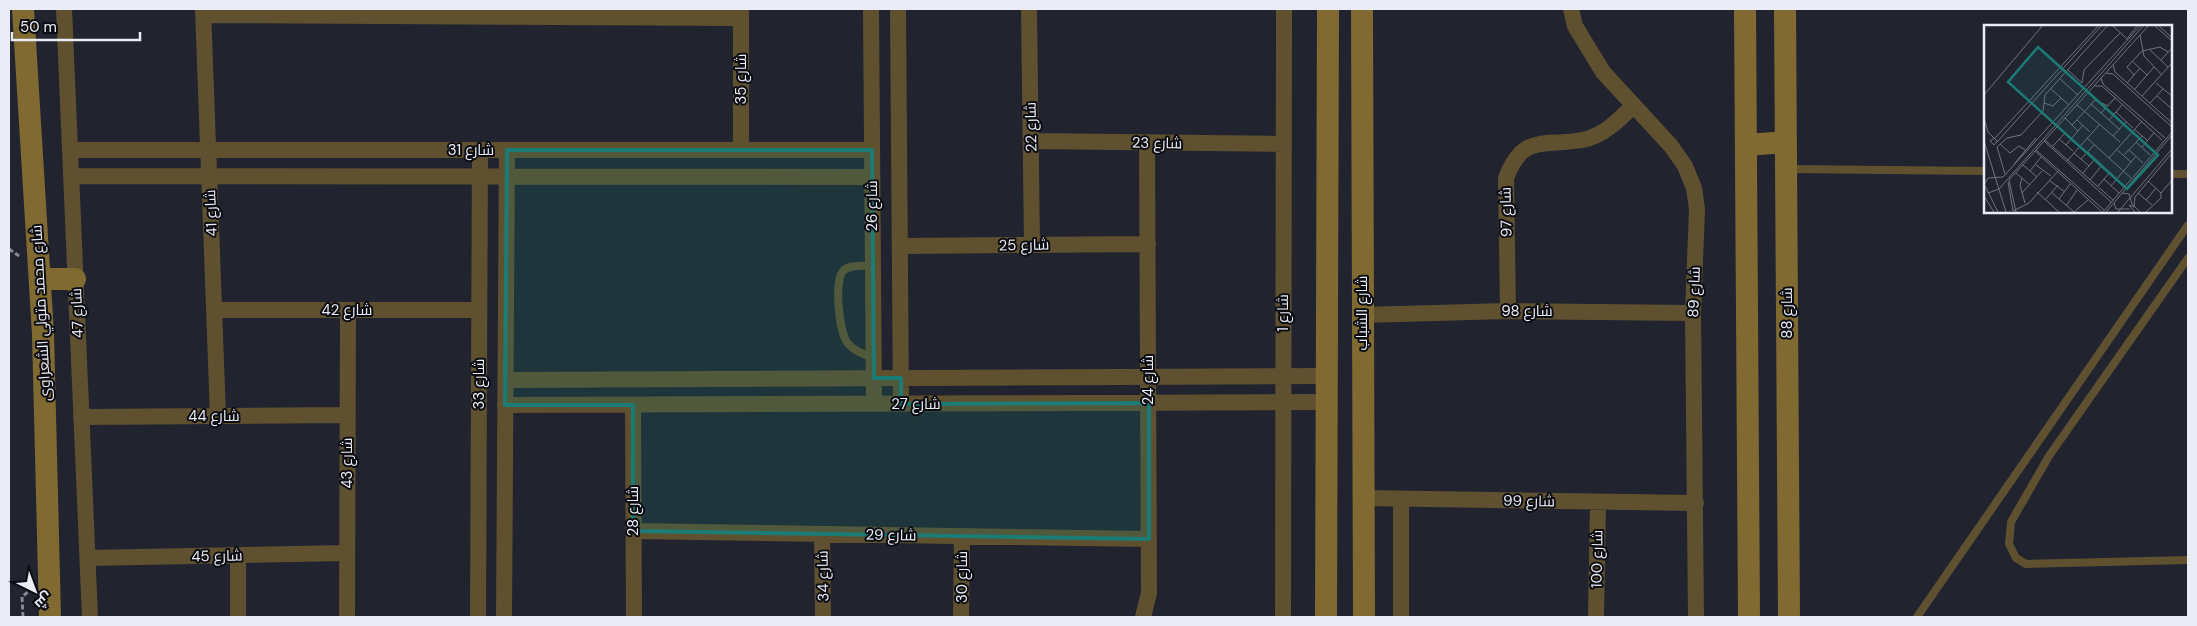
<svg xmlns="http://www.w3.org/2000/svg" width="2197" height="626" font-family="'DM Sans',Cairo,sans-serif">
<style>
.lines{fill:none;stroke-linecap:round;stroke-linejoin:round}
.path{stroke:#868892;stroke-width:3;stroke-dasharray:5 2.5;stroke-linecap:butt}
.lane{stroke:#5f5130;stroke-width:8}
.street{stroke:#5f5130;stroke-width:16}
.secondary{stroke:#806a32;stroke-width:22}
.marked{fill:#1a7c75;fill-opacity:0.2;stroke:#1a7c75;stroke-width:4;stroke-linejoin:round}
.labels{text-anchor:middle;stroke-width:4;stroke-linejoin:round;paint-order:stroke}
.street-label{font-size:15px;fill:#ebecf5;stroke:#0c0d12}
.inset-road{fill:none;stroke:#72737e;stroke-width:1}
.view{fill:#1a7c75;fill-opacity:0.15;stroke:#1a7c75;stroke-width:2.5}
.inset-edge{fill:none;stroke:#ebecf5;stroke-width:2.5}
</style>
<rect width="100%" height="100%" fill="#21232f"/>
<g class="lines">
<!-- path -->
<path class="path" d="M9,249L19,256
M23,617L22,597L31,589"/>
<!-- lane -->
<path class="lane" d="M1788,169L1986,171
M2171,174H2188
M2188,258L2049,456L2011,522L2009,544L2016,558L2026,564L2188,560
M873,265C864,266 849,264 843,271C834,281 839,331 847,342C853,351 864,354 873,358
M1917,617L2188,225"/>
<!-- street -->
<path class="street" d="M64,9L90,617
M203,9L218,416
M871,9L874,404
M898,9L901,404
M1029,9L1032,245
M1571,9L1575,26L1603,72L1671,146L1685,166L1694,188L1697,209L1693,313L1696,617
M204,15L741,18
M1031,141L1284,144
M70,150H872
M741,150V9
M71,176L872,177
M900,246L1148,244
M214,310H479
M1508,311L1506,178C1523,133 1544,147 1582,140C1602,137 1619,120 1633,106
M1362,315L1508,311L1693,313
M506,380L1327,376
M505,405L1327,402
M633,405L634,617
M81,417L347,415
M1363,498L1696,503
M1401,499V617
M633,531L1149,539
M822,534L823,617
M88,558L347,553
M238,617V555
M347,617L348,310
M478,617L480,150
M504,617L507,150
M961,617L962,536
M1143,617L1149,593L1147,143
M1283,617L1284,9
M1596,617L1598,502"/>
<!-- secondary -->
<path class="secondary" d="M23,9L43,334L50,617
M1362,9L1364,617
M1745,9L1749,617
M1785,9L1789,617
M1746,145L1786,142
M40,279H75
M1326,617L1328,9"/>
</g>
<!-- marked area -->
<path class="marked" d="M507,150H872L874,378H901V404L1149,403V539L633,531V405H505Z"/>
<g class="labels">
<!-- street labels -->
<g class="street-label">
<text transform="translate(741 79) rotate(-90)" y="5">شارع 35</text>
<text transform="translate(1031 127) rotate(-91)" y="5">شارع 22</text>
<text transform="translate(1157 143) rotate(1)" y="5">شارع 23</text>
<text x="471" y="155">شارع 31</text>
<text transform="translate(872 206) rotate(-90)" y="5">شارع 26</text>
<text transform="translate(1506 212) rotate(-91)" y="5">شارع 97</text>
<text transform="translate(211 213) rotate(-92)" y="5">شارع 41</text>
<text transform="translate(1024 245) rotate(-1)" y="5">شارع 25</text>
<text transform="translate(1694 292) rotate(-88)" y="5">شارع 89</text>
<text x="347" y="315">شارع 42</text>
<text x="1527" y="316">شارع 98</text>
<text transform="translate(41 313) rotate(-93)" y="5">شارع محمد متولي الشعراوى</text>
<text transform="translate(77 313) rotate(-92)" y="5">شارع 47</text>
<text transform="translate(1283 313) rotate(-90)" y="5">شارع 1</text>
<text transform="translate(1362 313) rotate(-90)" y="5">شارع الشباب</text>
<text transform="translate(1787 313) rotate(-90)" y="5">شارع 88</text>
<text transform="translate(1148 380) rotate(-90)" y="5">شارع 24</text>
<text transform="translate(479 384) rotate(-90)" y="5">شارع 33</text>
<text x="916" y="409">شارع 27</text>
<text x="214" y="421">شارع 44</text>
<text transform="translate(347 463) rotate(-90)" y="5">شارع 43</text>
<text transform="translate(1529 501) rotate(1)" y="5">شارع 99</text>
<text transform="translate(633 511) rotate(-90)" y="5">شارع 28</text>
<text transform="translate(891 535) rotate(1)" y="5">شارع 29</text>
<text transform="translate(217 556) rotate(-1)" y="5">شارع 45</text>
<text transform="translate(1597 559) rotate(-89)" y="5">شارع 100</text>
<text transform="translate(823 576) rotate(-91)" y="5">شارع 34</text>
<text transform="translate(962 577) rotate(-90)" y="5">شارع 30</text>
</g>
</g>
<!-- overview -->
<g transform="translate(1984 25)">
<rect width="188" height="188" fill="#21232f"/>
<path class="inset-road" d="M128,0L142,13M170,0L188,16M174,0L188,13M156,10L160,31L177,49M142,15L154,0M166,25L184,42M177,35L188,23M148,36L163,50M129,40L131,47L188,98M84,45L98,58M122,48L129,49L188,102M150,50L143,42L158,26L176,22L184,27M117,53L119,59L181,113M76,54L94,70M98,58L100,45L136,8M143,58L156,43M172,58L188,71M111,61H118L178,115M67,64L85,80M150,65L170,42M0,70L59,0M158,71L188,38M173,71L188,84M60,78L69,81L77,73M166,78L179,64M107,79L135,104M93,80L136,117M132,87L149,103M117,88L131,73M0,93L4,107L13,116L10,120L6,116L10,113M81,93L94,106M93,95L106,107M125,95L138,80M88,100L111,75L124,81M73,101L87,114M150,104L164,116M129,111L142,97M11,113L115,0M103,113L147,153M75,114L89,126M61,115L129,175M0,116L22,187M60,116L127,177M13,117L118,0M152,117L166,130M16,119L26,128L35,121L41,125M82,120L99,100M69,121L81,108M158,122L170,108M132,124L147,137M52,125L120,185M145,125L159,138M51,126L118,187M104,127L133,154M90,128L105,141M140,130L158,111M125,133L158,96M97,134L110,120M83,136L116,99M30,139L52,113M39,140L53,152M52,140L67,151M46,146L57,132M32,148L46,160M99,148L111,134M21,149L13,122L23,113L37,110L59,86L61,70L124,0M38,153L36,160L41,178M120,154L135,168M106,155L118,140M66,156L81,167M164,156L177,168M24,157L29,186M0,159L14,187M0,160L4,153L19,152L157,0M114,161L126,147M127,161L152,131M53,167L75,187M67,167L90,187M4,168L15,164L160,0M38,168L58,146M138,168L145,169L148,179L156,187M154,168L168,180M0,171L10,187M177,173V168L188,155M75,174L86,159M61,175L74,160M162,175L172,163M130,178L132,184H146M82,181L93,165M29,186L45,178L75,145M32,187L25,155L165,0M90,187L104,175M119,187L188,107M122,187L188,110M134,187L188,124M151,187L145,180L150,182L151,172L188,128M162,187L177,173"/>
<path class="view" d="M54,22L174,130L143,164L24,57Z"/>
<rect width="188" height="188" class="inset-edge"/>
</g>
<!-- border -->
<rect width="2197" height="626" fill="none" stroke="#ebecf5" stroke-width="20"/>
<!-- north arrow -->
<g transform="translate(35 591) rotate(138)" stroke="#0c0d12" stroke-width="4" paint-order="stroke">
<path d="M0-4L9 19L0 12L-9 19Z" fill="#ebecf5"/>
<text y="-8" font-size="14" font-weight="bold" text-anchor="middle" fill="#ebecf5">ش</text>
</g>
<!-- scale -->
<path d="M12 32v8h128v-8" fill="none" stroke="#ebecf5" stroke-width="2.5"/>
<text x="20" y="32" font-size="15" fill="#ebecf5" stroke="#0c0d12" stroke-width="4" paint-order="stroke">50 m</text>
</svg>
